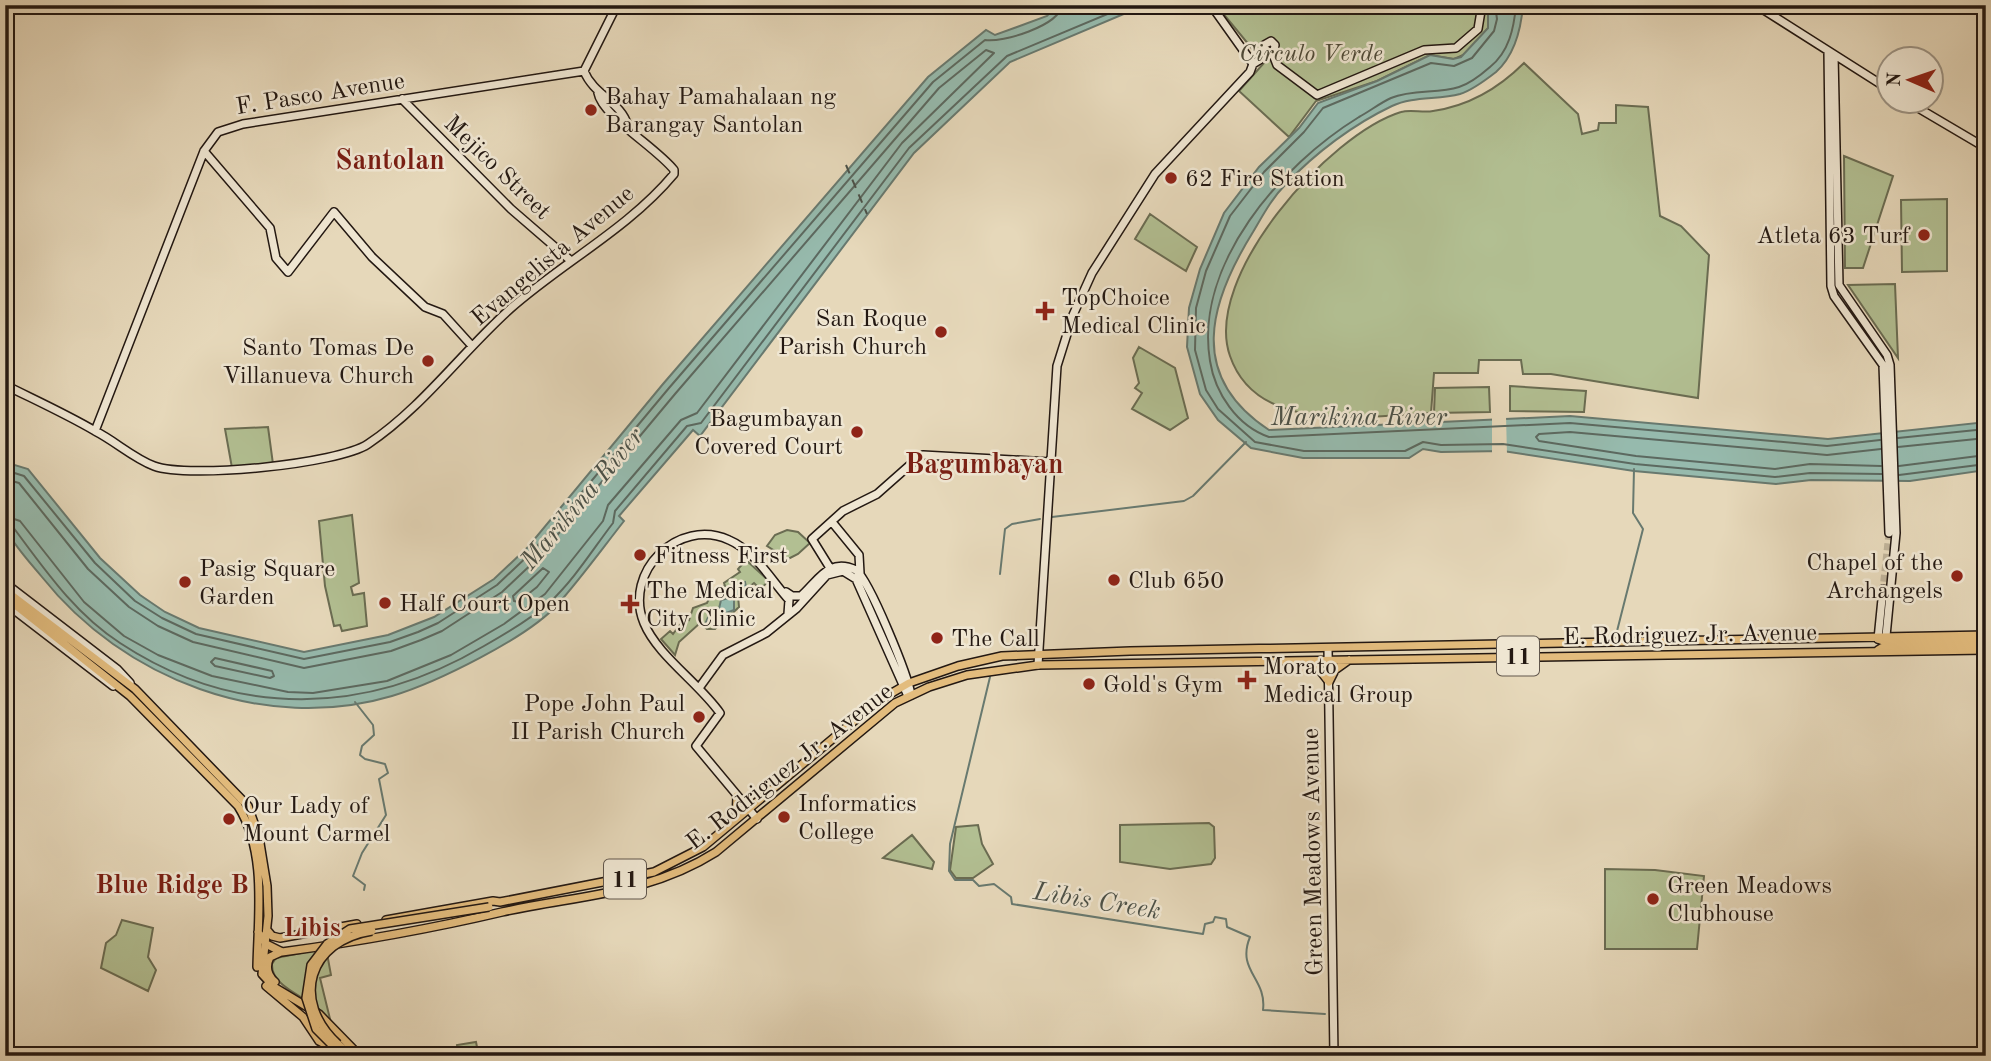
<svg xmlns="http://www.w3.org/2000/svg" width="1991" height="1061" font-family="'Old Standard TT',serif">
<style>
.green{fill:#b2bf92;stroke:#6a6c52;stroke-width:2}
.water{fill:#96baad;stroke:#68796f;stroke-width:2}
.pier{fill:#e6d8ba}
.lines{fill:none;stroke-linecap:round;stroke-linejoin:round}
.shore{stroke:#5c6960;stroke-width:2}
.stream{stroke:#68796f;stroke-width:2}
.ferry{stroke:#4b5148;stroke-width:2;stroke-dasharray:9 7;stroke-linecap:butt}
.secondary-tunnel{stroke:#bfb298;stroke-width:7;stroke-dasharray:7 3.5;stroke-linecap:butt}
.secondary-casing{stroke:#231812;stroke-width:10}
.primary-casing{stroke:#231812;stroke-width:10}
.secondary{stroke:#efe6d2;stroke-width:7}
.primary{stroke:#e3bc7d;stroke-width:7}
.primary-bridge-casing{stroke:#231812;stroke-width:10;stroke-linecap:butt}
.primary-bridge{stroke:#e3bc7d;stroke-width:7}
.poi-dot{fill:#8f2418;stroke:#efe6d2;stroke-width:2.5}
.labels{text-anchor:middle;stroke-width:5;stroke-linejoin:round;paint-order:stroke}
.shield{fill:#efe6d2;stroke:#60564c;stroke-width:2}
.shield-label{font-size:23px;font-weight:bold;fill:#231812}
.park-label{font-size:24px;font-style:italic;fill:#4e4a38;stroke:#efe6d2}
.street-label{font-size:24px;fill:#231812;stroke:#efe6d2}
.poi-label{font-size:24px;fill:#231812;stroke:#efe6d2;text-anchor:start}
.water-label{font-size:26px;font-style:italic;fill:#4b5148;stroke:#efe6d2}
.neighbourhood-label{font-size:26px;font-weight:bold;fill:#7a1f14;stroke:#efe6d2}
.quarter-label{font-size:28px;font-weight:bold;fill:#7a1f14;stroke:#efe6d2}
</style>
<rect width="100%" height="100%" fill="#e6d8ba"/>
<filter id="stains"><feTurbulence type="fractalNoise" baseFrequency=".00286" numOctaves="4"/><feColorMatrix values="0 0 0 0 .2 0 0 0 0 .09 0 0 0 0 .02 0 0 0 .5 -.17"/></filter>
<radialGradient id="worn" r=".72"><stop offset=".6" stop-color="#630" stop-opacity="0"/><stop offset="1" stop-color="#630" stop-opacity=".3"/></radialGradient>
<!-- green -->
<path class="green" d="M1216,5H1488V28L1468,53L1454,59L1430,55L1377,81L1316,101L1289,137L1239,91L1264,63Z
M1524,63L1578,114L1582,134L1598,130L1599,123H1616V105L1648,107L1660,216L1681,226L1709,255L1698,398L1551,374H1523L1521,360H1479L1478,373H1434L1431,413C1365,416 1257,435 1230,356C1202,277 1329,134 1401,112C1410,109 1423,113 1433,111C1468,106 1499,88 1524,63Z
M1844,156L1893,176L1863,268H1845Z
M1947,199V271L1902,272L1901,200Z
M1150,214L1197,247L1186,271L1135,239Z
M1895,284L1898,358L1848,285Z
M1139,347L1175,368L1188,418L1170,430L1132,409L1142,393L1135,388L1139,383L1133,358Z
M1510,386L1586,391L1584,412L1510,411Z
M1489,387L1490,412L1434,413L1435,388Z
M268,427L273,464L232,468L225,429Z
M352,515L359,583L351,587L353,595L364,593L367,626L342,631L340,625L334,626L325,586L319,521Z
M787,530L798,532L810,543L798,554L788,559L767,546L775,535Z
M746,560L769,581L760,589L754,583L738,596L739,607L715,629H707L700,623L679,642L675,655L661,639L670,631L673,634L685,618L689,620L693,608L707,603L713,590L725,586L724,583L740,572L738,569Z
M1209,823L1214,827L1215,858L1211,864L1170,869L1120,862V825Z
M978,825L982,844L993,864L973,878H956L950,870L956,827Z
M912,835L934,862L932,869L883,858Z
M1605,869L1655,870L1704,876L1697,949H1605Z
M122,920L153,928L148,957L156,970L148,991L101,968L106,943L116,935Z
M326,948L331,975L320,978L332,1027C329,1023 326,1017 323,1013C309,997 271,988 272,964L276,958Z
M476,1042L478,1052L458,1055L457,1045Z"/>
<!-- water -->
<path class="water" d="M1057,5H1145L1010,62L914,153L700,436L693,430L619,516L624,521C602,549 581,578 558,604C528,638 435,683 392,696C265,734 123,679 42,577C33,566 8,539 5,526C1,506 5,482 5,462L28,469L100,558L140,595L165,612L199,628L304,652L388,635L434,617L494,579L528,547L663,384L928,77L986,30L995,35L1047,16Z
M1488,5H1523C1521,30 1515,55 1496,72C1487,79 1470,91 1460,94C1438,100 1413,96 1392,106C1354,124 1315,153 1286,184C1272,198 1263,215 1253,232C1209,303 1187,376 1269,430L1570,416L1828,439L1986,422V470L1910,481L1811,480L1776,484L1634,471L1503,451L1441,452L1423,449L1409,458H1303L1251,448L1218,420L1200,394L1187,347L1189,308L1200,269L1224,213L1259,167L1299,128L1318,103L1377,81L1430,55L1453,59L1461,57L1488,28Z
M745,582L746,587L734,600V610L718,616L716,625L712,621L706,622L710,613H718L721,600L729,598L740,584Z"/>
<!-- pier -->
<path class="pier" d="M1492,416H1506L1507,455H1492Z"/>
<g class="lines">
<!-- shore -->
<path class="shore" d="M1495,5L1497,19L1494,31L1472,58L1454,66L1431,63L1323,108L1304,132L1264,172L1230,216L1206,271L1196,308L1195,350L1206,390L1218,409L1255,442L1304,451H1405L1423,442L1441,445L1503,444L1635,464L1775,477L1810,473L1882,474
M1516,5C1514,28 1509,52 1490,67C1482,74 1469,84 1459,87C1438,94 1413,89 1391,98C1380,103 1370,111 1359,117C1281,165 1194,264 1210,361C1215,393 1237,426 1269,437L1570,423L1827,446L1880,440
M1898,438L1986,429
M1898,447L1986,438
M1881,449L1827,455L1570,432L1539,434L1536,437L1539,441L1636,456L1775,469L1810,464L1881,466
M1899,466L1986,455
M5,470L24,476L95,563L135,601L162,618L196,634L304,659L390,642L418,632L438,623L497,585L533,551L669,388L933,82L985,40C1002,43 1059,26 1062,5
M1899,475L1986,464
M5,479L19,483L88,569L129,607L158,626L193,642L304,668L391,651L421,640L442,631L502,592L539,557L675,394L939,88L986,50L994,53L902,143L697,413L681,420L608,505L603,521L545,594L504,624L451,655L387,681L313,693L288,692L212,676L158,655L124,636L84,602L20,521L5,516
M5,524L13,527C45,570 75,614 120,643C237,720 367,715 484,646C507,633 531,619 550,602C574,580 593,549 613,523L615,511L687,426L701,423L909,148L1007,56L1129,5
M543,568L549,572L537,587L518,602L514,601L513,596Z
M215,658L272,671L274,676L270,678L215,666L211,662Z"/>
<!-- stream -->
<path class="stream" d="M1052,517L1184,501L1193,496L1246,442
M1000,574L1005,529L1012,524L1040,519
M1616,635L1643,529L1633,513L1634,469
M990,677L950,844L949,871L955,880H973L979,886L994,884L1011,897L1012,904L1203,934L1205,924L1213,922L1215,917L1226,919L1227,927L1250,937C1236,971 1267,978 1263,1010L1325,1014
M355,702L373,725L374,735L362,746L360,755L365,759L385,764L388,773L379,779L386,815L362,853L353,876L365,885L364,890"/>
<!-- ferry -->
<path class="ferry" d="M846,165L867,214"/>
<!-- secondary-tunnel -->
<path class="secondary-tunnel" d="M1889,533L1883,589H1889"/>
<defs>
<path id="secondary" d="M617,5L584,71C594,96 621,101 628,126
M1211,5L1253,64
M1756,5L1890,90
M1828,51L1831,286L1834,296L1883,365L1889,533
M1272,52L1277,65L1317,95L1424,50L1456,48L1478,29L1482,5
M1834,55L1839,285L1887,355L1890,365L1896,533L1886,636
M402,99L511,209L570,260
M1908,102L1986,148
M204,151L270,228L276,258L288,272L334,212L372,257L425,307L443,314L472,346
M5,385C35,400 66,414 95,431C115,441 133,458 154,466C189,479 338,464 368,444C422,408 462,352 510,309C563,262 628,229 674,174V170C657,148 602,116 598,93
M95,431L204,151L218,132L243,124L584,71
M923,455L1050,462
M832,522L859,555L860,573
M830,568L812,539L843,511L877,494L920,456
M5,583L117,669L130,683
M786,592L792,596H801C819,580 829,557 856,570C870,582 908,675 911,695
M5,603L113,686
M1878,639L1883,589
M1328,648L1334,1056
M1038,665L1057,366L1073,315L1092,273L1155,174L1250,72L1253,64L1274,51L1275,45L1271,41L1264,45L1267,53
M699,688L723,655L766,633L797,608L827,575L843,571L856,579L908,696
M757,819L696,746L720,713C699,683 657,655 644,623C623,572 678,517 729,540C755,551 771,580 789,600L788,614"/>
<path id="primary" d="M5,590L135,689L248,806L259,837L267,886L268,916L262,974L274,987L319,1014L360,1056
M5,597L130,696L238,806C267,852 258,915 257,967
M1878,639L1883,641L1986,640
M1878,650L1883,647L1986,645
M1307,662L1318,668L1329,682
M1329,682L1335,670L1349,660
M736,819L737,796
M386,920L493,901L500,902L654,872L703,847L878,701L909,683L958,666L1002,656L1130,651L1986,635
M267,930L272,936L280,938L357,924
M258,932L266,944L282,952C356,942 430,929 502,912C578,895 648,895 716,852L895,703L929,687L967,675L1038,665L1986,650
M275,982C267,975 265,967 270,957L281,952
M266,986L303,1017L319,1041L339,1052
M338,1044L351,1056"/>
</defs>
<!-- secondary casing -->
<use href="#secondary" class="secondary-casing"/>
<!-- primary casing -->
<use href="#primary" class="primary-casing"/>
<!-- secondary -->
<use href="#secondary" class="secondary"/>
<!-- primary -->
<use href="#primary" class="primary"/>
<defs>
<path id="primary-bridge" d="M338,1044C291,1001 308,941 372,931
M335,1048L316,1029L306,998L311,965L327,944L350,929L489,907"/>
</defs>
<!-- primary-bridge casing -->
<use href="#primary-bridge" class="primary-bridge-casing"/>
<!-- primary-bridge -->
<use href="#primary-bridge" class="primary-bridge"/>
</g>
<!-- markers -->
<g class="poi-dot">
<circle cx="591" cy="110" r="7"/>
<circle cx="1171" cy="178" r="7"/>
<circle cx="1924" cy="235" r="7"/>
<path d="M1041.5 300.5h7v7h7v7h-7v7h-7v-7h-7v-7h7z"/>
<circle cx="941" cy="332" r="7"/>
<circle cx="428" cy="361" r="7"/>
<circle cx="857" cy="432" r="7"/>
<circle cx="640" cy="555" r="7"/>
<circle cx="1957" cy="576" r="7"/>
<circle cx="1114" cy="580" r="7"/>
<circle cx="185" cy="582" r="7"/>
<circle cx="385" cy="603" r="7"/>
<path d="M626.5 593.5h7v7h7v7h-7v7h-7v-7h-7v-7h7z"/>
<circle cx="937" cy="638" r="7"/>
<path d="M1243.5 669.5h7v7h7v7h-7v7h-7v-7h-7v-7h7z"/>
<circle cx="1089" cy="684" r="7"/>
<circle cx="699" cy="717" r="7"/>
<circle cx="784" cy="817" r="7"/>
<circle cx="229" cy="819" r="7"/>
<circle cx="1653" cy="899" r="7"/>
</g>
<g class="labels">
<!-- shield labels -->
<g class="shield">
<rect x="1497" y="636.5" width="42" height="39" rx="5"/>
<rect x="604" y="859.5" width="42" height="39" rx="5"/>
</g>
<g class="shield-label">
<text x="1518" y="664">11</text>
<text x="625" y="887">11</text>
</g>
<!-- park labels -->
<g class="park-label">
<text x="1311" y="61">Circulo Verde</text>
</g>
<!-- street labels -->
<g class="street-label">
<text transform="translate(320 93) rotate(-9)" y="8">F. Pasco Avenue</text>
<text transform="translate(498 167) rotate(44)" y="8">Mejico Street</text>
<text transform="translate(552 255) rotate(-40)" y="8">Evangelista Avenue</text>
<text transform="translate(1690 634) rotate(-1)" y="8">E. Rodriguez Jr. Avenue</text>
<text transform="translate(789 766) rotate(-38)" y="8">E. Rodriguez Jr. Avenue</text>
<text transform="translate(1312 852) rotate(-91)" y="8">Green Meadows Avenue</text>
</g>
<!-- poi labels -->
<g class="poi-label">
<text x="605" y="104">Bahay Pamahalaan ng<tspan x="605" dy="28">Barangay Santolan</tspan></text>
<text x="1185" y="186">62 Fire Station</text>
<text x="1910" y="243" text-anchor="end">Atleta 63 Turf</text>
<text x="1061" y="305">TopChoice<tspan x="1061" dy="28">Medical Clinic</tspan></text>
<text x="927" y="326" text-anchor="end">San Roque<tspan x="927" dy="28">Parish Church</tspan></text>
<text x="414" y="355" text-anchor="end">Santo Tomas De<tspan x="414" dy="28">Villanueva Church</tspan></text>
<text x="843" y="426" text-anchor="end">Bagumbayan<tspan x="843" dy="28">Covered Court</tspan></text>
<text x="654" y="563">Fitness First</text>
<text x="1943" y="570" text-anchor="end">Chapel of the<tspan x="1943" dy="28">Archangels</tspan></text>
<text x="199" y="576">Pasig Square<tspan x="199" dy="28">Garden</tspan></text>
<text x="1128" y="588">Club 650</text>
<text x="646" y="598">The Medical<tspan x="646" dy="28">City Clinic</tspan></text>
<text x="399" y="611">Half Court Open</text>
<text x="951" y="646">The Call</text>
<text x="1263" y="674">Morato<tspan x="1263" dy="28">Medical Group</tspan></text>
<text x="1103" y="692">Gold's Gym</text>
<text x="685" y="711" text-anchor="end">Pope John Paul<tspan x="685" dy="28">II Parish Church</tspan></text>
<text x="798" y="811">Informatics<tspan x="798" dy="28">College</tspan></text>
<text x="243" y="813">Our Lady of<tspan x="243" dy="28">Mount Carmel</tspan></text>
<text x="1667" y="893">Green Meadows<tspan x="1667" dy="28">Clubhouse</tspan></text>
</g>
<!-- water labels -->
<g class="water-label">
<text x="1359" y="425">Marikina River</text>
<text transform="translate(581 498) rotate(-50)" y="9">Marikina River</text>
<text transform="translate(1097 900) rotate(9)" y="9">Libis Creek</text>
</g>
<!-- neighbourhood labels -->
<g class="neighbourhood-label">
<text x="172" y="893">Blue Ridge B</text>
<text x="312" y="936">Libis</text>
</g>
<!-- quarter labels -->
<g class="quarter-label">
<text x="390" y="169">Santolan</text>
<text x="984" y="473">Bagumbayan</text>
</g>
</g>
<!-- margin -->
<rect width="1991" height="1061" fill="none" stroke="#e6d8ba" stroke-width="28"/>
<rect x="7" y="7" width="1977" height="1047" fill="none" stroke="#231812" stroke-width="3.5"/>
<rect x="14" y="14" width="1963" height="1033" fill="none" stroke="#231812" stroke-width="2"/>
<!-- north arrow -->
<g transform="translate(1910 80) rotate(272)"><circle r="33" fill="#efe6d2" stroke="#9d9485" stroke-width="2"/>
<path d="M0-5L12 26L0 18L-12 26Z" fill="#8f2418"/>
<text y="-10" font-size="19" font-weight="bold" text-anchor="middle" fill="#231812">N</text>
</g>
<rect width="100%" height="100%" filter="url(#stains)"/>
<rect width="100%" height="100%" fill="url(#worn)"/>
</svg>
